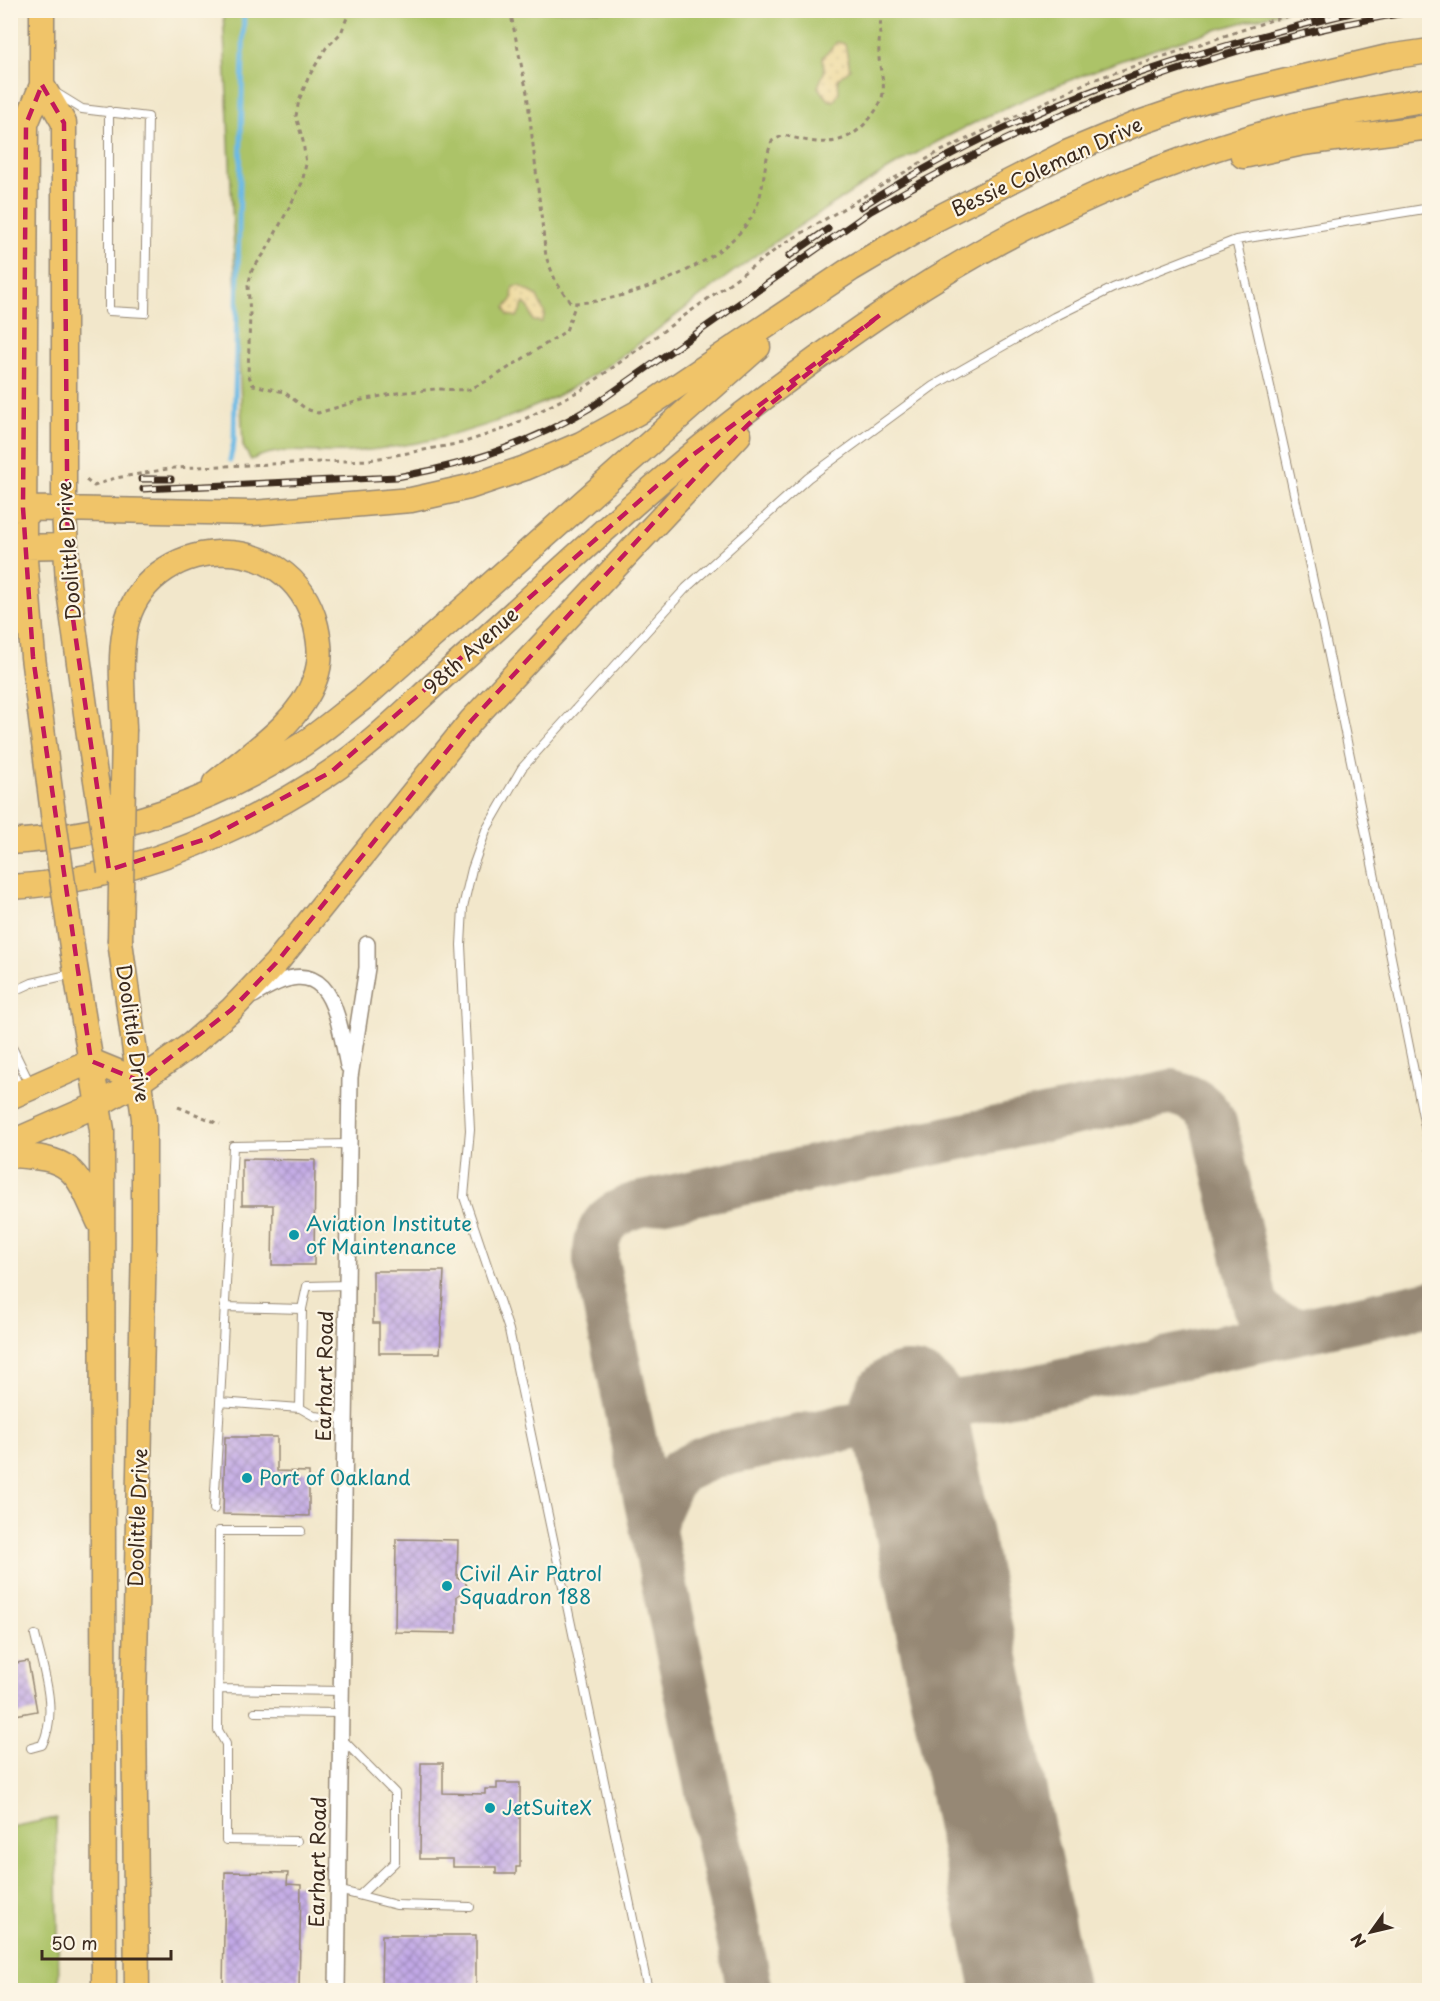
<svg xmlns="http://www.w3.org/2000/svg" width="1440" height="2001" font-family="'Playpen Sans',sans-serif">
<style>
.grass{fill:#acc368;stroke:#747643;stroke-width:1.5}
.sand{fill:url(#sand-dots);stroke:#94825e;stroke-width:1.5}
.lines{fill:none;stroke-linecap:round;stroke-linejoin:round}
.stream{stroke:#6ab9e5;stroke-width:5}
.taxiway{stroke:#968874;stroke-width:46}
.runway{stroke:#968874;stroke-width:116}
.building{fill:url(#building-cross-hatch)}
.service-casing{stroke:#968874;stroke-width:10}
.minor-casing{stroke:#968874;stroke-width:18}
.primary-casing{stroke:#968874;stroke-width:27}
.path{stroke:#968874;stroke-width:3;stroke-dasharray:4.5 4.5;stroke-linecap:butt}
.service{stroke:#fff;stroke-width:8}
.minor{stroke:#fff;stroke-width:15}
.primary{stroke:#f0c469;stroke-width:24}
.rail-casing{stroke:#3b2a1e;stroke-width:7}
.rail{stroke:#fcf5e5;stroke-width:4.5;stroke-dasharray:14;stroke-linecap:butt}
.primary-bridge-casing{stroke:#968874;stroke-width:27;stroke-linecap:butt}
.primary-bridge{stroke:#f0c469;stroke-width:24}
.marked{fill:none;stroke:#c2185b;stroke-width:4.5;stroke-dasharray:12 8;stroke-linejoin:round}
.culture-dot{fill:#0f9aa8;stroke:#fcf5e5;stroke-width:2}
.labels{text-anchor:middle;stroke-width:4.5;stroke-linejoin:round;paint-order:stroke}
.street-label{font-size:20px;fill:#3b2a1e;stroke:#fcf5e5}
.culture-label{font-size:20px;fill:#0d838f;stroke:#fcf5e5;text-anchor:start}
</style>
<defs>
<pattern id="sand-dots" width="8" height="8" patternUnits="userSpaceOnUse" patternTransform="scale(1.5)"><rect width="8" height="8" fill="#eeda9e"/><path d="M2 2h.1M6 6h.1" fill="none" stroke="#cdbb88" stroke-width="1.8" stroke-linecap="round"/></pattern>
<pattern id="building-cross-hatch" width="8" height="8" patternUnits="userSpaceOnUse" patternTransform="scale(1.5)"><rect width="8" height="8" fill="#c1a8e6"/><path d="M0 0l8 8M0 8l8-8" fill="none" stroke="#9e89ba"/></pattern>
</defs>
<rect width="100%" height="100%" fill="#fcf5e5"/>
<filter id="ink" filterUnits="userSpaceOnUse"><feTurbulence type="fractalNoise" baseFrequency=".0167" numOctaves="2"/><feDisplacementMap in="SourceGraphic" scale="12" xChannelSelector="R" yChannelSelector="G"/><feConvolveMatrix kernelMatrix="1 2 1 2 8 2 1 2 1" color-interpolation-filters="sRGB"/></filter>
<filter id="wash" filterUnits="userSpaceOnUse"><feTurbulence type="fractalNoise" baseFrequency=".008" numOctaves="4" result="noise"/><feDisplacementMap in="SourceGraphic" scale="24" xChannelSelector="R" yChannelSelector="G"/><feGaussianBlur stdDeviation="1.35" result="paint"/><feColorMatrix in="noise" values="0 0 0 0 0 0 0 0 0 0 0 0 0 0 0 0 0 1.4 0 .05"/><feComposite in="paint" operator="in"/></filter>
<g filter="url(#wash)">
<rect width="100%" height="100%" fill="#f2e7cb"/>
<!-- grass -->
<path class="grass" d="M223,11H1286C1153,44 1020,93 901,162C854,189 810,219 765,249C694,297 630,359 553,398C489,429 418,447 348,452C317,454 279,445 251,460L243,446Z
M56,1818L59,1990H11V1827Z"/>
<!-- sand -->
<path class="sand" d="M837,42L845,44L850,69L838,79L839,93L834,101L829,100L818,87L824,72L823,57Z
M519,286L536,295L545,314L542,322L533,321L529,308L524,303L517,317L508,315L505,308L512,300L513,287Z"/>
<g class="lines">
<!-- stream -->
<path class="stream" d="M230,460L234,442L244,10"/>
<!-- taxiway -->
<path class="taxiway" d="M845,1429C853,1428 865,1424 873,1426C900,1434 911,1462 924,1485
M653,1532L657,1512L669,1485L681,1471L698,1462L716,1455L832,1430L908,1410L973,1401L1430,1303
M750,1990L596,1261C595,1228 606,1215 637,1205L1172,1092C1192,1097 1205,1105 1214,1123L1256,1306L1273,1323L1298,1331"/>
<!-- runway -->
<path class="runway" d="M908,1410L1030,1990"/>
</g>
<g id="blocks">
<!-- building -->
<path class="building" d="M242,1159L315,1160L314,1265H272L273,1205H242Z
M373,1271H444L440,1353H379V1323H373Z
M225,1437H277V1471L309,1472V1516L223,1514Z
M396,1539L458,1540L457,1578L464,1579L468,1589L457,1596V1633L395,1632Z
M28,1661L37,1711L10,1716V1664Z
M421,1763H443V1793L485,1794V1789H497V1783H520V1867H516V1874H496V1867H453V1859H420Z
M225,1872L288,1873L287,1884L301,1885L299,1990H223Z
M382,1935H476V1990H381Z"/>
</g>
</g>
<g filter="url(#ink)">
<use href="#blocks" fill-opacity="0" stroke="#968874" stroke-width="1.5"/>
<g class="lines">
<defs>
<path id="service" d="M56,93L82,109L148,117L145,313L109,311V111
M1236,240C1308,541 1369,847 1430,1151
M10,993L32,983L72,974
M13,1049L30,1084
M10,1067L20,1088
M224,1307L302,1309L300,1408
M302,1309L307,1286L348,1285
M220,1402L233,1146L349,1144
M214,1509L220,1402L300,1408L314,1416L345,1419
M218,1689L342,1691
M255,1712L341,1713
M342,1739L395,1793V1862L360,1895
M31,1748L42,1745C59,1712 43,1669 35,1635
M297,1841L226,1840V1744L218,1730L219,1531H301
M338,1890L396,1905L470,1907
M648,1990L509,1330L464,1197L470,1130L461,945L463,907L472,869L486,830L522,768L686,588L808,478L933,386L1054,317L1113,288L1236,240L1430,208"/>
<path id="minor" d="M254,995C330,946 336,1008 348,1066
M337,1990L350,1077L367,968V944"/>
<path id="primary" d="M42,10V85L26,124L24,547L33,657L53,814
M42,85L64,123V511L68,584L89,735
M1243,156L1303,143L1430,127
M10,508L253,513L411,500L469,487L525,468L581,444L637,413L851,269L936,219L1066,153L1136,124L1206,100L1388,57L1430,51
M10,547L66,546
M124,729C123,697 119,661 125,629C144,533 291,523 316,626C320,644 322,661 315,679C299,724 249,754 215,783
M10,842C114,836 217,801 303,744C324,730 342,714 362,699L758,347
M10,887C123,881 236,835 328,774C374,744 414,702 455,666C554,578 650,483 756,404C843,338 936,272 1035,223C1118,182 1208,147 1299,124C1342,114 1386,106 1430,99
M120,941L144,1119V1241L134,1706L137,1990
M73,954L102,1130L104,1990
M10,1097L91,1061L140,1081
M10,1143L99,1104L140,1081L192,1044L231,1010L276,963L471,721L739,435
M10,1155C73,1158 75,1168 99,1222"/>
</defs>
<!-- service casing -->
<use href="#service" class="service-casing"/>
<!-- minor casing -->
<use href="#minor" class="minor-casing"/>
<!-- primary casing -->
<use href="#primary" class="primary-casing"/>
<!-- path -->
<path class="path" d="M350,10L341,33L326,48L309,76L299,100L296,116L303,141L306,164L302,183L266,251L252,270L248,286L250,314L248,374L253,385L284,392L306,409L318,413L362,400L397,393L436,389L468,390L491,379L566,331L576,303
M510,10L527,93L546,257L556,282L571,303C625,304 735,261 756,208C765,187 763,163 772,141L784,135C819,145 845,149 871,117C876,110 882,102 883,93C885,80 879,69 879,56C878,41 882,25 880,10
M86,480L94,486L115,478L174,468L369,460L462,443L507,428L583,389L785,243L937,153L1090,81L1272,20L1316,10
M178,1107L220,1124"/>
<!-- service -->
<use href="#service" class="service"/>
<!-- minor -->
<use href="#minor" class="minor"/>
<!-- primary -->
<use href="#primary" class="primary"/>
<defs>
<path id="rail" d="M861,207C1015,107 1186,51 1364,10
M789,256L828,229
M141,479H171
M143,489L397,477C466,465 529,444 590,408L871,211C1038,112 1231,39 1423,10"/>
</defs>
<!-- rail casing -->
<use href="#rail" class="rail-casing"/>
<!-- rail -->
<use href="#rail" class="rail"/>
<defs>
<path id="primary-bridge" d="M89,735L110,871
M53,814L73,954
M120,941L124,729"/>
</defs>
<!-- primary-bridge casing -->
<use href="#primary-bridge" class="primary-bridge-casing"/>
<!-- primary-bridge -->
<use href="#primary-bridge" class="primary-bridge"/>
</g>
</g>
<!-- marked area -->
<path class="marked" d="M42,85L64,123L68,584L109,870L209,838L331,772L686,460L880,315L763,410L705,467L471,721L276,963L231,1010L140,1081L91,1061L33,657L23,508L26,124Z"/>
<!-- markers -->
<g class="culture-dot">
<circle cx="294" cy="1235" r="6"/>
<circle cx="247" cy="1478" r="6"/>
<circle cx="447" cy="1586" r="6"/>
<circle cx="490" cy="1808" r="6"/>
</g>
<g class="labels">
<!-- street labels -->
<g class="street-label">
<text transform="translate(1047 167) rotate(-25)" y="7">Bessie Coleman Drive</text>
<text transform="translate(69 551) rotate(-94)" y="7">Doolittle Drive</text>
<text transform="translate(471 651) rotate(-42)" y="7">98th Avenue</text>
<text transform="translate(133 1033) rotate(82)" y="7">Doolittle Drive</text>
<text transform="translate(325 1376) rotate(-89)" y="7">Earhart Road</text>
<text transform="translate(138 1518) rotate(-88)" y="7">Doolittle Drive</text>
<text transform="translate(318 1862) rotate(-89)" y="7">Earhart Road</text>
</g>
<!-- culture labels -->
<g class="culture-label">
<text x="306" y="1231">Aviation Institute<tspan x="306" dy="23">of Maintenance</tspan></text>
<text x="259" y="1485">Port of Oakland</text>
<text x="459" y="1581">Civil Air Patrol<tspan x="459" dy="23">Squadron 188</tspan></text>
<text x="502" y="1815">JetSuiteX</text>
</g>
</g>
<!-- margin -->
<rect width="1440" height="2001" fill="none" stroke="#fcf5e5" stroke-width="36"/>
<!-- north arrow -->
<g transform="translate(1371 1932) rotate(236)" stroke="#fcf5e5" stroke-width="4.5" paint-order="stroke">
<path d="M0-4.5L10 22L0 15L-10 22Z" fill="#3b2a1e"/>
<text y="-9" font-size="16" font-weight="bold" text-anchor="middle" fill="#3b2a1e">N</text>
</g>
<!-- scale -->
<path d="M42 1950v9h129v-9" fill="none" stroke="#3b2a1e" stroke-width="3"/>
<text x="51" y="1950" font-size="18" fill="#3b2a1e" stroke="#fcf5e5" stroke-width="4.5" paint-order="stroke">50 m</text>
</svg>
